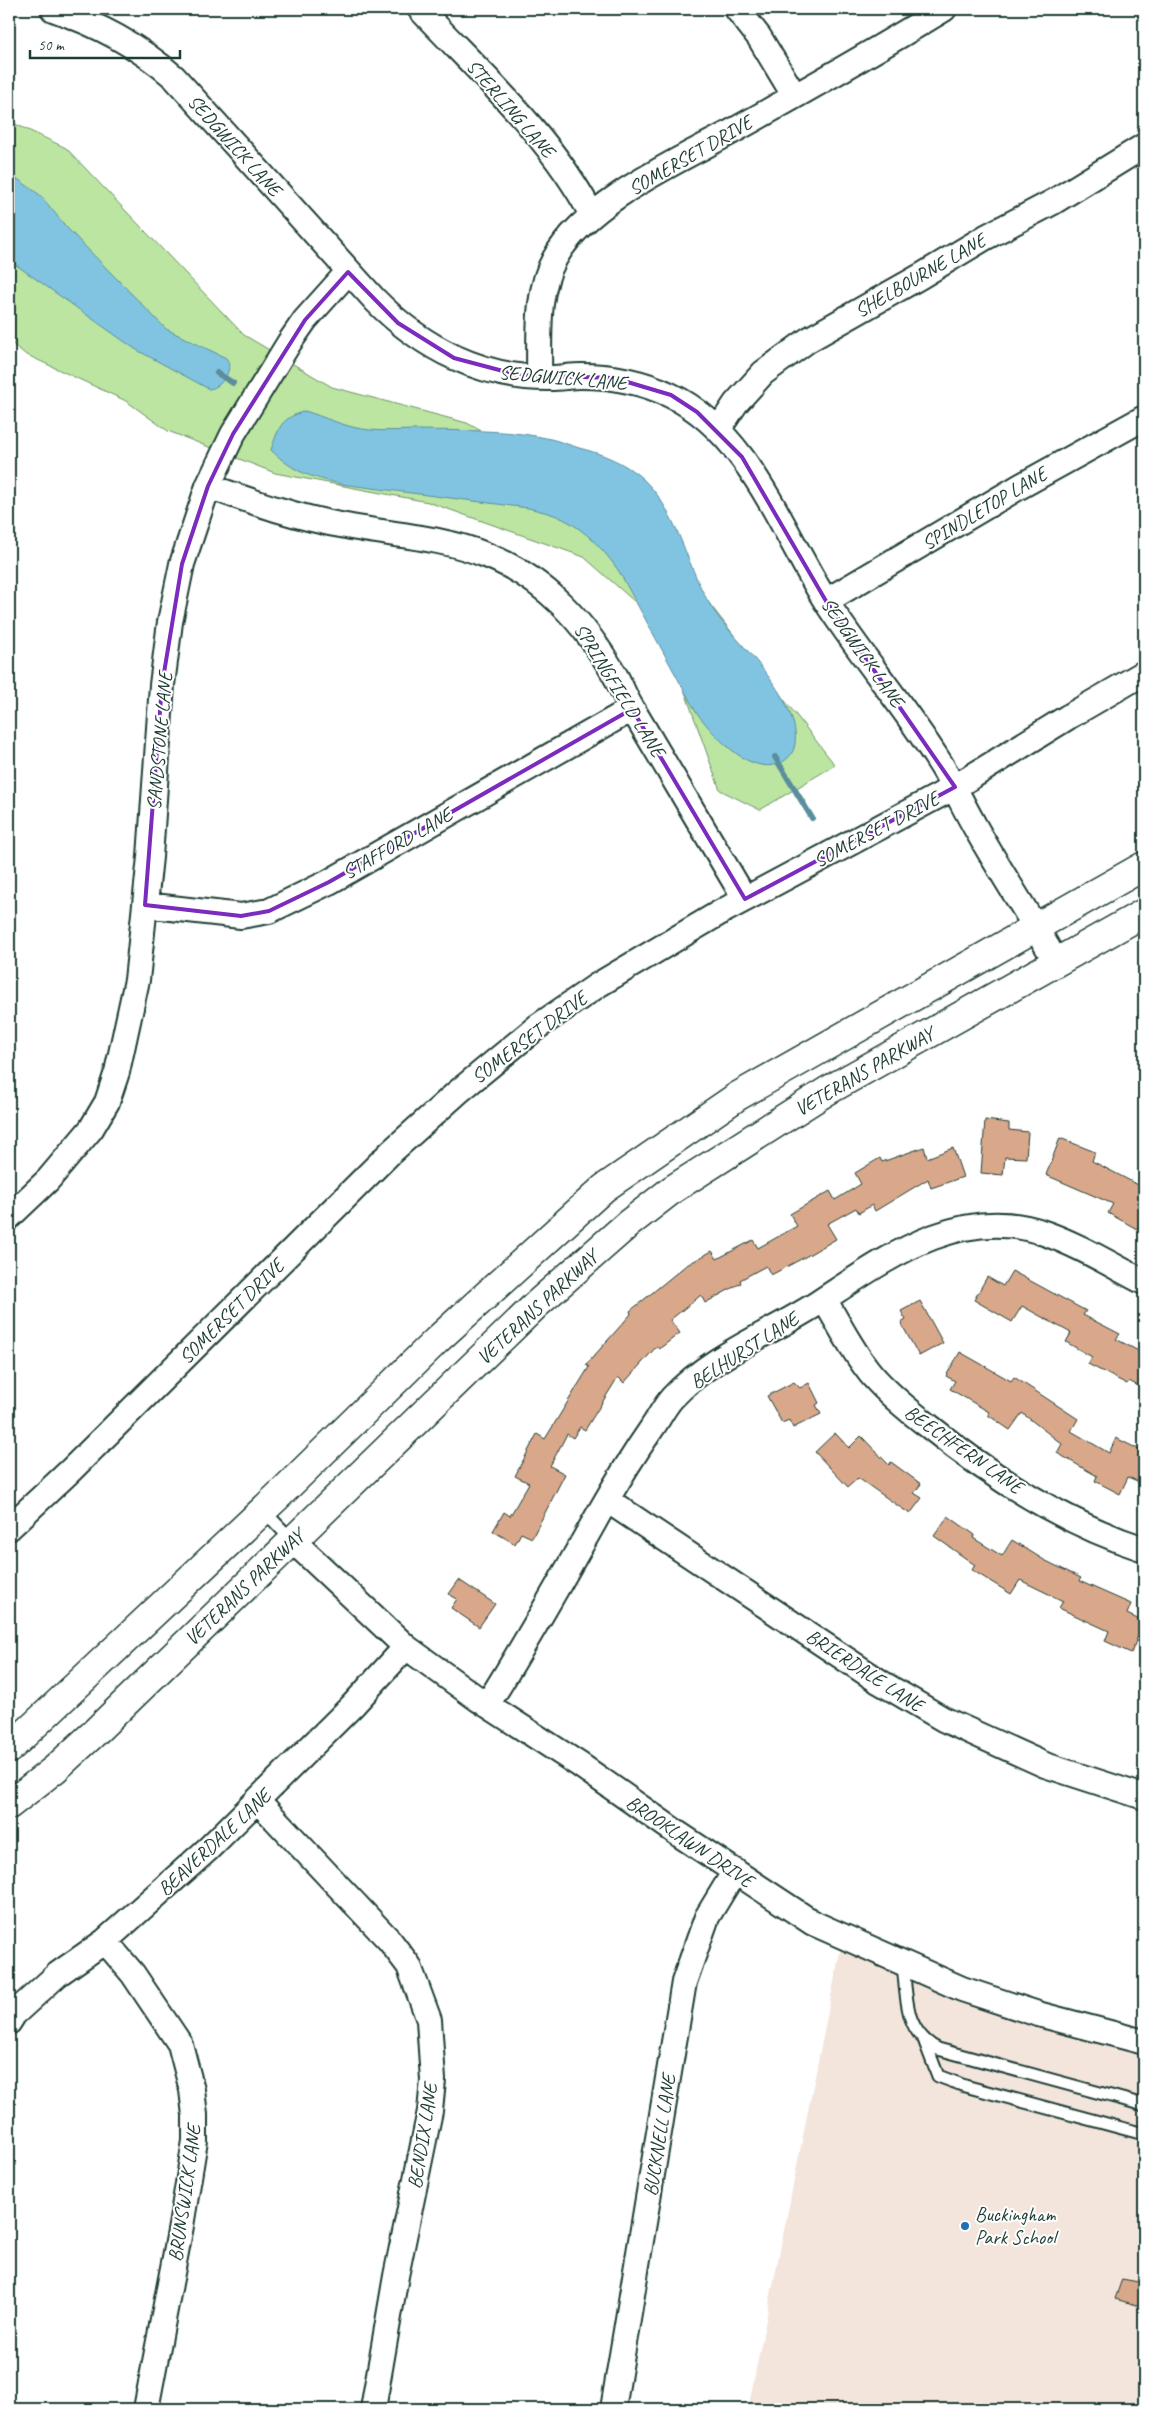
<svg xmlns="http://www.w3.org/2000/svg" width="1153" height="2418" font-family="Caveat,sans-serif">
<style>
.built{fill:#f4e5dc}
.green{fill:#bce5a1;stroke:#6e916a}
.water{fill:#81c4e2;stroke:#5a8e9c}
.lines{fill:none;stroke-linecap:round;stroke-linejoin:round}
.stream{stroke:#5a8e9c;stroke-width:6}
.building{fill:#d9a88b;stroke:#1f3d34}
.service-casing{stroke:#1f3d34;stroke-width:15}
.minor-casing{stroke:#1f3d34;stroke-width:28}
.secondary-casing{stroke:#1f3d34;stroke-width:31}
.service{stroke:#fff;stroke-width:11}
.minor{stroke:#fff;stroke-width:24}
.secondary{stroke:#fff;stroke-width:28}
.marked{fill:none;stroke:#7b2cbf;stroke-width:4;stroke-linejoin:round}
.poi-dot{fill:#1f6fb2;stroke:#fff;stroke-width:2}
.labels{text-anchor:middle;stroke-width:4;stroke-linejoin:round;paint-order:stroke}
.street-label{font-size:20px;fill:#1f3d34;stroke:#fff}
.poi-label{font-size:20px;fill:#1f3d34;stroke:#fff;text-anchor:start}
</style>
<rect width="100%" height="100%" fill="#fff"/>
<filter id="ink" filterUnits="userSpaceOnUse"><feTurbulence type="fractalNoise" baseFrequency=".02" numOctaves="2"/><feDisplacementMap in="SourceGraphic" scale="10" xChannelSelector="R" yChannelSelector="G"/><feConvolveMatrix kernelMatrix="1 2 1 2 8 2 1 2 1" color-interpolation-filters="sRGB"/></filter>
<g filter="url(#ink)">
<!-- built -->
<path class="built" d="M843,1937L1144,2042V2409H748Z"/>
<!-- green -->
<path class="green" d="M9,121L66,148L244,335L332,387L467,423L645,521L835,765L760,810L720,790L661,625L584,557L428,502L275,473L168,431L126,401L25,354L9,341Z"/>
<!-- water -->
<path class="water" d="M9,177L19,180L40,195L68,229L166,329L226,358C235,369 221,388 209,389L135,349L9,260Z
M305,411C324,417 343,426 362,429C380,432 400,430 418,430C459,431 501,429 541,437C554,439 567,444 579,448C603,454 624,462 643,479C684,517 687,582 724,624C747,651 805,708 794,748C791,757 784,763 774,765C745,771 713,734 696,712L620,573C605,550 581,525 554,515C546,512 536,510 528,508L341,484C308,476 295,473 271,450C279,427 280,419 305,411Z"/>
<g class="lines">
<!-- stream -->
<path class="stream" d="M217,373L233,383
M775,757L812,818"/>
</g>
<!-- building -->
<path class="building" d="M985,1120L1009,1123V1130L1028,1132L1026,1158L1005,1157L1003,1175L981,1173Z
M1060,1138L1095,1152L1092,1161L1144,1188V1216L1137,1229L1108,1213L1113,1204L1046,1175Z
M924,1147L927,1158L953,1148L963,1177L931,1188L928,1179L875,1211L872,1205L859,1213L856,1208L827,1224L836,1239L805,1257L771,1275L766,1266L740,1280L741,1283L705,1303L701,1295L670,1320L680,1333L659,1349L657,1346L624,1383L618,1377L585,1430L580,1427L573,1438L567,1434L550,1466L565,1474L532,1538L521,1533L515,1544L493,1531L504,1512L510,1516L529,1483L515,1476L537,1434L545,1439L589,1367L586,1365L631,1314L630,1311L685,1266L712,1251L717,1259L753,1240L758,1248L797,1226L790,1214L830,1191L835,1200L861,1184L855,1173L880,1158L882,1162Z
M1012,1271L1086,1311L1083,1315L1120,1334L1116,1339L1144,1354V1389L1129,1381L1127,1384L1088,1364L1092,1357L1066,1342L1071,1333L1022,1306L1012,1322L974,1300L987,1277L1003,1286Z
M920,1301L943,1343L919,1356L901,1323L906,1320L901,1311Z
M960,1352L1011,1381L1014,1377L1078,1419L1071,1431L1109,1453L1116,1438L1144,1452V1484L1128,1477L1120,1494L1095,1481L1097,1476L1057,1453L1062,1444L1022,1413L1010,1430L988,1415L989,1412L950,1389L955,1381L946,1376Z
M794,1382L800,1388L809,1383L819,1403L816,1405L821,1414L793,1428L789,1420L782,1423L767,1396Z
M835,1433L849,1448L861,1436L889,1465L891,1462L921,1484L914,1493L922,1498L910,1514L858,1478L848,1487L815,1452Z
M948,1516L975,1535L973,1538L1002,1556L1012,1540L1044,1560L1081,1578L1079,1581L1131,1604L1127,1614L1144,1622L1131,1653L1105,1641L1109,1631L1059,1608L1063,1601L1020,1580L1011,1594L972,1570L975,1565L934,1536Z
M459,1580L495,1604L479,1627L451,1608L457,1599L449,1594Z
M1122,2279L1144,2283V2307L1115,2299Z"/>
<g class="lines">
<defs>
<path id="service" d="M263,1510L292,1540
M903,1965C907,1998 904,2032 938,2049L1144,2105
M925,2042L938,2076L965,2086L1144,2134"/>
<path id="minor" d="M53,9C99,25 137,45 174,77L375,300C422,348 482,379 551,378C561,378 571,376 581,376C611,376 643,382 670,395C749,432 783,534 827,603C862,657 904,706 938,760C953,783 964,808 978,832C1003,876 1031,918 1056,962
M420,9C481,74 550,135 592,215
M737,9L759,37L794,95
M539,377C540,338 535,293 555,258C586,202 676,162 731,132C803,92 875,51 944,9
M718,430L736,403L763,373L808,340L921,276L986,237L1053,202L1144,146
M208,486C253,502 298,518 346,526C392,535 442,537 486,555C545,578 585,623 616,677C622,688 626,700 633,710C671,773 707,836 745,899
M826,601L1019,487L1144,418
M145,905L241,916L269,911L329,882L632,709
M9,1217L48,1180L91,1129L107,1102L117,1072L137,980L150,857L162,685L170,622L182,564L208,486L233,434L289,343L305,320L348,272
M824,1299C839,1324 852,1351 871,1374C888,1394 909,1411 930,1427C993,1478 1067,1524 1144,1549
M607,1500L880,1682L943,1719L1045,1765L1144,1797
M9,1528L71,1470L391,1152L458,1092L537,1027L598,985L721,912L955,787L1068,717L1144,673
M292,1540L406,1647L478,1699L580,1765L680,1835L813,1923L962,1989L1038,2014L1144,2042
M487,1705C528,1640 565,1574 602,1508C618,1480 634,1454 652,1428C659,1418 664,1407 672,1398C712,1355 770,1334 818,1303C884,1260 960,1203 1044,1233C1079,1245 1111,1265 1144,1282
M258,1801L390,1941L409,1966L429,2020L433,2080L430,2111L396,2276L373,2409
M105,1941L133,1974L180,2044L192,2090L195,2115V2141L181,2226L146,2409
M9,2022L14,2014L58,1974L105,1941L208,1849L353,1705L406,1647
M613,2409L684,1982L707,1917L735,1871"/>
<path id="secondary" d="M9,1749L277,1497L437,1340L604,1188L738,1096L1144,866
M9,1805L55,1769L92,1735L537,1304L628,1224L673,1189L827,1091L1144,913"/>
</defs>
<!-- service casing -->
<use href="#service" class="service-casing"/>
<!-- minor casing -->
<use href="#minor" class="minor-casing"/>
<!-- secondary casing -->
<use href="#secondary" class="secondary-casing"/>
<!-- service -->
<use href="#service" class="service"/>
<!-- minor -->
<use href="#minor" class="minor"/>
<!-- secondary -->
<use href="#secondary" class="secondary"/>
</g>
</g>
<!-- marked area -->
<path class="marked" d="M348,272L398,323L454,358L518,375L614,378L671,395L697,412L742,457L826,601L955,787L745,899L632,709L329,882L269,911L241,916L145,905L162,685L182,564L208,486L233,434L305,320Z"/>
<!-- markers -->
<circle class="poi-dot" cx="965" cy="2226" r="5"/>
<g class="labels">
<!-- street labels -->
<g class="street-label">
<text transform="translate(511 108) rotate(49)" y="7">STERLING LANE</text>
<text transform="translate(235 145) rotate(48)" y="7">SEDGWICK LANE</text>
<text transform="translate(690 155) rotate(-30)" y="7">SOMERSET DRIVE</text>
<text transform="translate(920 275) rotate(-30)" y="7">SHELBOURNE LANE</text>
<text transform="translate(563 377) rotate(5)" y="7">SEDGWICK LANE</text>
<text transform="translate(984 508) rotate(-31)" y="7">SPINDLETOP LANE</text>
<text transform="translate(863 652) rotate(55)" y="7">SEDGWICK LANE</text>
<text transform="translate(620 690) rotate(58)" y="7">SPRINGFIELD LANE</text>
<text transform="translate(159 741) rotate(-85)" y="7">SANDSTONE LANE</text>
<text transform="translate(876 829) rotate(-28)" y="7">SOMERSET DRIVE</text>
<text transform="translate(397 843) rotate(-30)" y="7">STAFFORD LANE</text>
<text transform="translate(529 1037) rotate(-37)" y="7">SOMERSET DRIVE</text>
<text transform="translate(864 1071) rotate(-30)" y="7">VETERANS PARKWAY</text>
<text transform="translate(537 1307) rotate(-43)" y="7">VETERANS PARKWAY</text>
<text transform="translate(231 1311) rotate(-45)" y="7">SOMERSET DRIVE</text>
<text transform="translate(744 1350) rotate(-33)" y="7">BELHURST LANE</text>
<text transform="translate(964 1449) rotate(35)" y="7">BEECHFERN LANE</text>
<text transform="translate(244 1587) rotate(-44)" y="7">VETERANS PARKWAY</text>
<text transform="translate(865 1670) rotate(33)" y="7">BRIERDALE LANE</text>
<text transform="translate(690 1841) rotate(34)" y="7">BROOKLAWN DRIVE</text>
<text transform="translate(214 1842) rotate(-43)" y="7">BEAVERDALE LANE</text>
<text transform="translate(659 2135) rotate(-81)" y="7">BUCKNELL LANE</text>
<text transform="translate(422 2136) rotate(-81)" y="7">BENDIX LANE</text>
<text transform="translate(184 2193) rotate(-82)" y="7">BRUNSWICK LANE</text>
</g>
<!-- poi labels -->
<g class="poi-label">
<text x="975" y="2221">Buckingham<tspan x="975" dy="23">Park School</tspan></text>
</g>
</g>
<!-- margin -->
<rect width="1153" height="2418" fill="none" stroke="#fff" stroke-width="30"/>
<rect x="15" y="15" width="1123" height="2388" fill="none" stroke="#1f3d34" stroke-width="2" filter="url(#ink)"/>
<!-- scale -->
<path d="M30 50v8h150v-8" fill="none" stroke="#1f3d34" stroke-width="2.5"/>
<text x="38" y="50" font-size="15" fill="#1f3d34" stroke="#ffffff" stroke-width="4" paint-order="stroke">50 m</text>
</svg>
